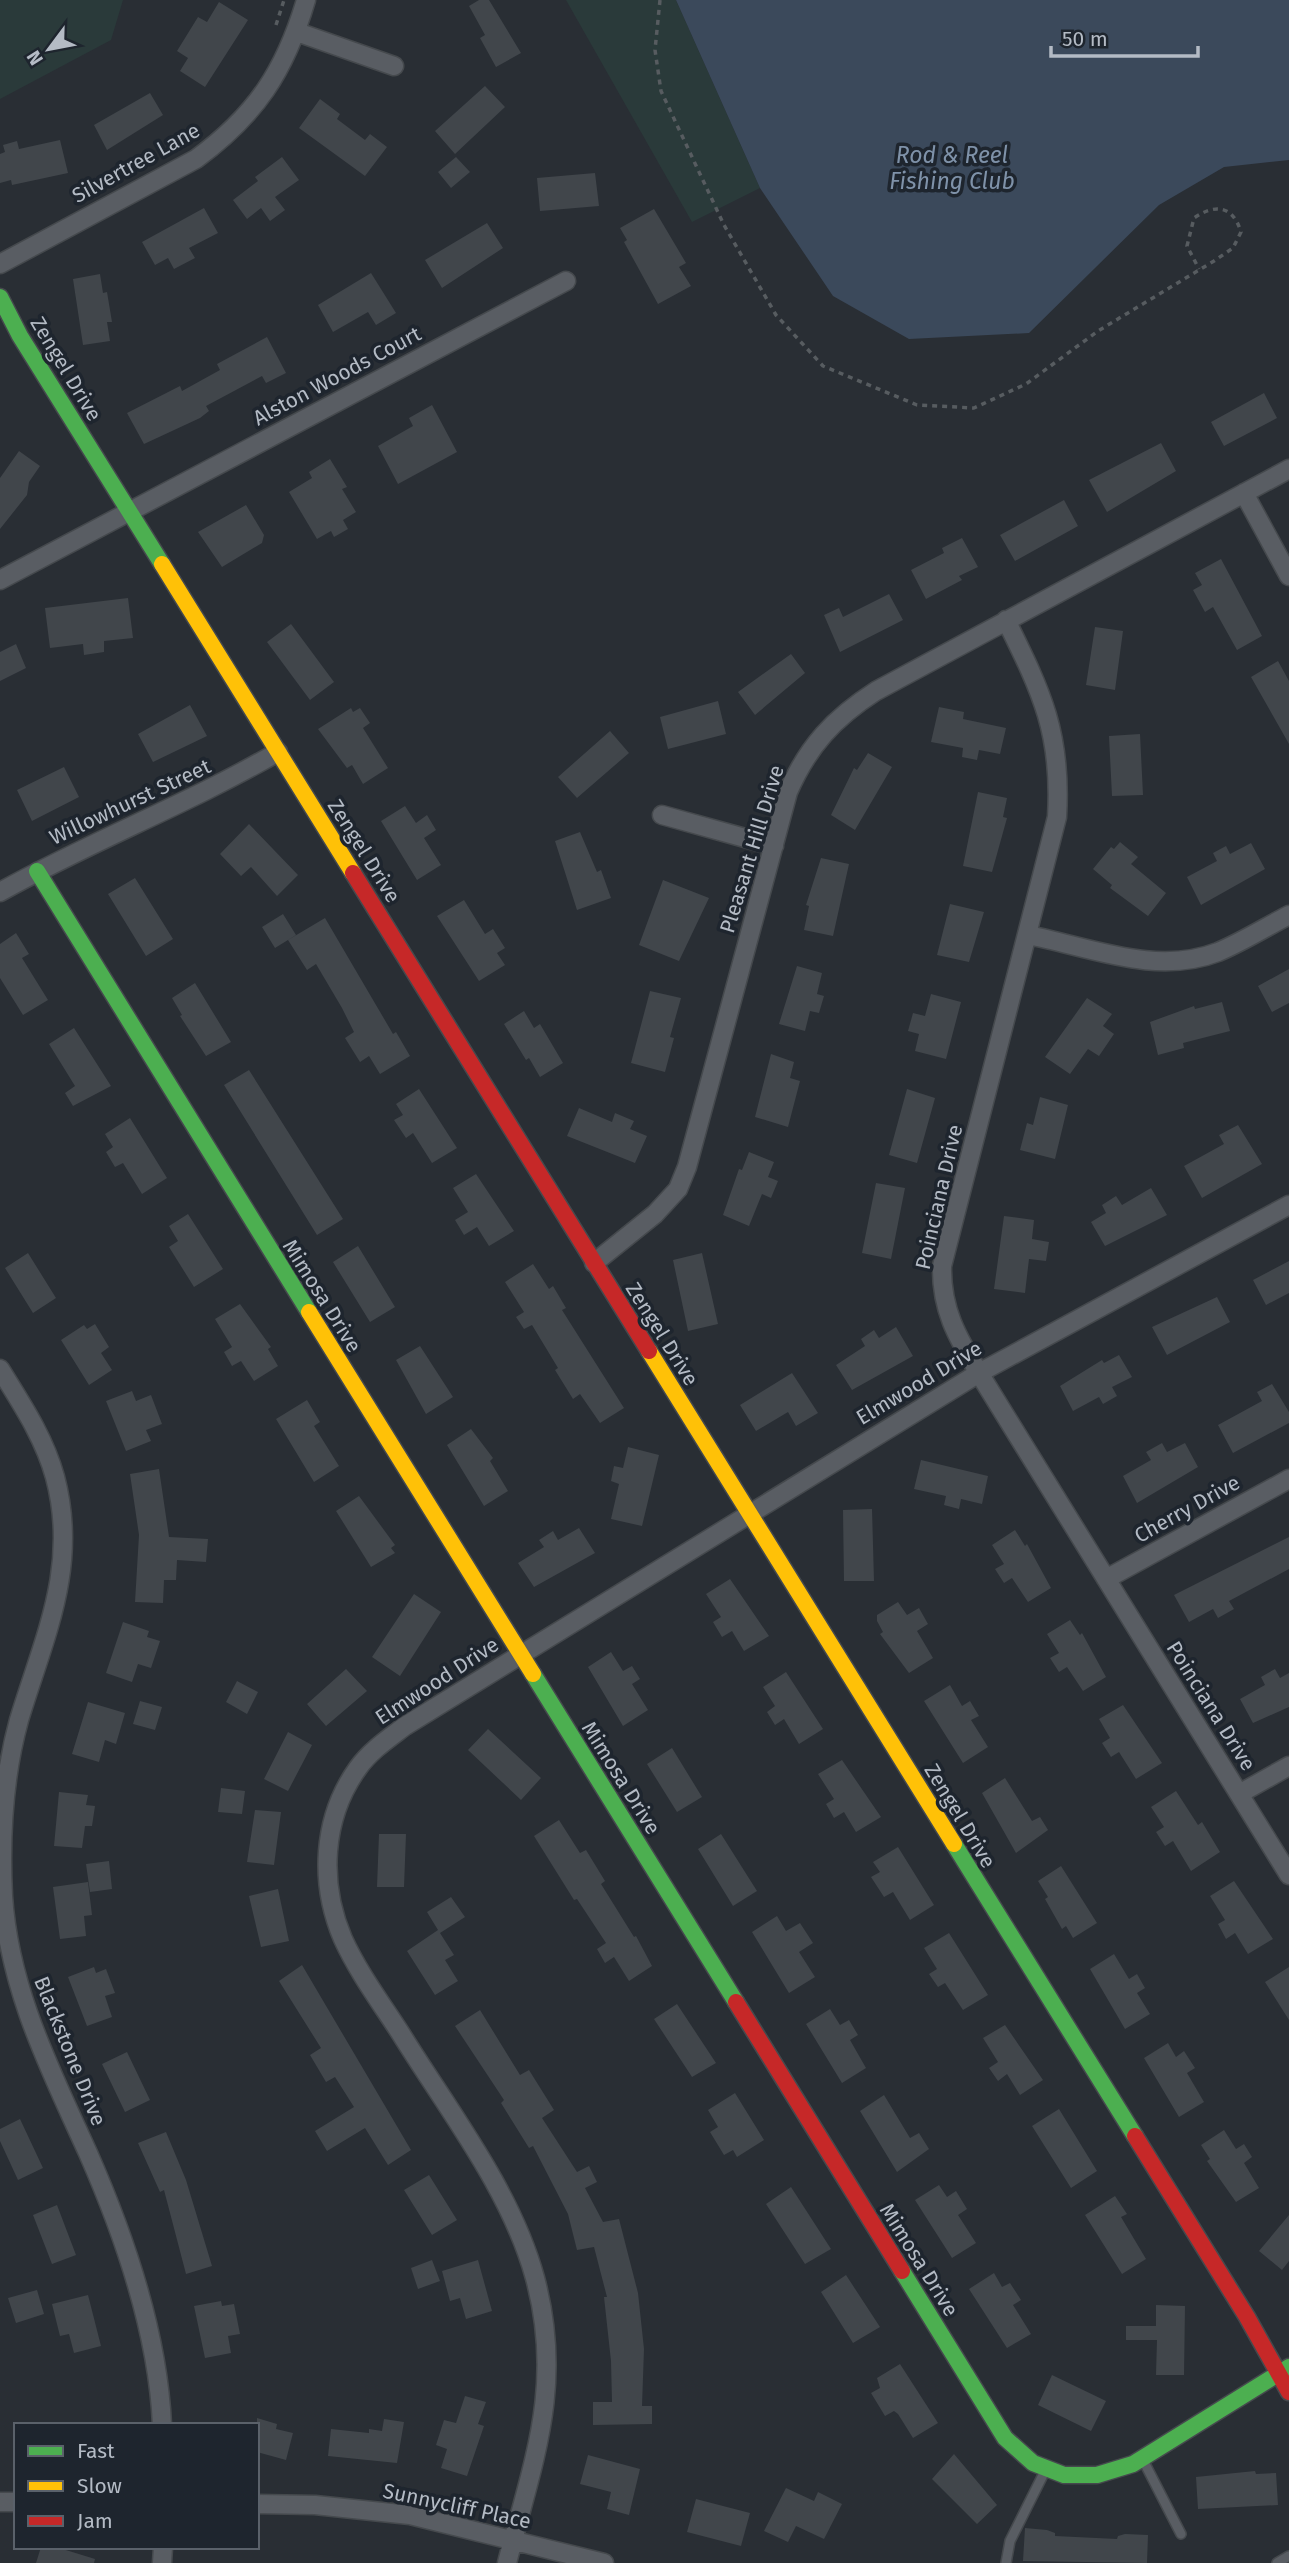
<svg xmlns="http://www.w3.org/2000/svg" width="1289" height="2563" font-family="'Fira Sans',sans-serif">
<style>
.green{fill:#2a3a3a}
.water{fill:#3b495b}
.building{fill:#41464b}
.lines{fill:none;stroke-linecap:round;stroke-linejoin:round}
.lane-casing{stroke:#45494d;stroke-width:12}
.street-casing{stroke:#45494d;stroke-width:21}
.fast-casing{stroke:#45494d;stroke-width:19}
.slow-casing{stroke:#45494d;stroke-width:19}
.jam-casing{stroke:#45494d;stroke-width:19}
.path{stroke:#575c60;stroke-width:3.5;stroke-dasharray:5 5;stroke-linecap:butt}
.lane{stroke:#595d63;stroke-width:9}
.street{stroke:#595d63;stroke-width:18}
.fast{stroke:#4caf50;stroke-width:16}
.slow{stroke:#ffc107;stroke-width:16}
.jam{stroke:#c62828;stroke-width:16}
.labels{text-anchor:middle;stroke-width:7;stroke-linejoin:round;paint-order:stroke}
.street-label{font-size:21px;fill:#b4bbc5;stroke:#1e252e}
.water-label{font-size:23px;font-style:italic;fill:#7f92a9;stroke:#1e252e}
</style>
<rect width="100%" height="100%" fill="#292e34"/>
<!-- green -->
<path class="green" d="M0,0H123L111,40L0,99Z
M566,0H676L760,188L692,222Z"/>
<!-- water -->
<path class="water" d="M676,0H1289V160L1224,167L1159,205L1029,333L909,339L833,296L760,188Z"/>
<!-- building -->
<path class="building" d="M479,0H489L521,53L496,67L480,38L485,35L469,6Z
M219,2L248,20L205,87L180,71L188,58L177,51L198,17L207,22Z
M485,86L505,107L455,154L435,131Z
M150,93L163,115L107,150L94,125Z
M320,99L340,114L337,119L365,140L370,134L387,147L365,176L299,128Z
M60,140L68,173L12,185L11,180L0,183V154L5,152L3,145L17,141L19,149Z
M282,157L299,180L275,197L285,210L270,221L261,208L247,219L233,200L258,181L255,177Z
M456,157L470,172L451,188L438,172Z
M595,173L599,206L540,211L537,178Z
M204,208L218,233L189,248L195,258L174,269L168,258L155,265L142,242Z
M654,209L686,263L679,267L691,286L658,304L624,242L627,240L620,228Z
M487,223L503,248L442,288L425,260Z
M371,273L396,313L376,325L368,312L333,332L318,305Z
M100,274L103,293L107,292L112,322H107L110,341L83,345L73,279Z
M267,337L286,373L266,383L262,376L206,406L209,411L200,418L144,444L127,413L180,386L182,391L220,370L217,364Z
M1264,393L1277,418L1224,446L1211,422Z
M432,405L457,452L398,484L378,446L413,426L409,418Z
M1161,443L1176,471L1107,512L1089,480Z
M19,451L40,466L29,482L27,495L0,529V478Z
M330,459L347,487L342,489L356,512L343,520L348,529L334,537L331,531L317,539L289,492L312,478L309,472Z
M1064,500L1078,526L1015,561L1000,535Z
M246,505L264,535L262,543L222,567L198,532Z
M962,538L978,567L959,576L962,580L926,599L911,570L944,553L942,548Z
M1221,559L1262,636L1237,650L1213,607L1205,612L1193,590L1202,585L1195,573Z
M889,594L903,620L840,652L824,615L839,608L843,617Z
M128,598L133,638L104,641V652L84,655L83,644L50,648L45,608Z
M291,624L334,682L310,700L267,642Z
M1095,627L1123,631L1115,690L1086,685Z
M16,644L26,668L0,681V652Z
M791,654L805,673L755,715L738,692Z
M1278,661L1289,681V744L1251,677Z
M718,701L726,734L668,749L660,717Z
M190,705L207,736L153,762L138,734Z
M939,707L964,712L963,719L1006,728L1000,754L979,750L977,760L962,757L963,748L931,742Z
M351,708L353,712L360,708L370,723L363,728L388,768L363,784L352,765L347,768L318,729Z
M610,731L629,753L577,798L558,777Z
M1140,734L1143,795L1112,796L1109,736Z
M868,753L892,767L855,830L831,815L854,768L857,770Z
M64,767L79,797L32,821L17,790Z
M978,792L1007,798L1003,817L1007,818L992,872L963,866Z
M405,806L416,823L427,815L436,830L424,838L441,865L417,880L381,821Z
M249,824L298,875L277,896L251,867L241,876L220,854Z
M580,832L597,872L601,870L611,898L577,910L555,841Z
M1120,842L1138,857L1131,864L1166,893L1148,916L1110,888L1112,885L1093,869L1111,847L1114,849Z
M1251,843L1265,869L1201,905L1187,877L1217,861L1213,853L1226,846L1230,854Z
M821,858L849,864L833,936L804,930L809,906L806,905Z
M135,878L173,939L146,956L108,894Z
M663,880L709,898L679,961L639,945Z
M464,900L485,934L493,929L505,948L497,953L505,965L479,981L437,916Z
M950,904L984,912L969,962L937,955Z
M283,914L296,935L275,948L262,927Z
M325,918L393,1034L396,1032L410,1056L380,1074L369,1056L360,1062L345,1038L354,1032L342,1008L316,964L307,970L288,940Z
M16,933L29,954L22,958L48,1000L23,1015L0,978V944Z
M797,966L822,973L817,994L824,996L819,1013L810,1011L805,1031L779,1024Z
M1289,969V1003L1272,1012L1258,986Z
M195,983L231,1042L206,1056L180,1016L182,1015L172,998Z
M650,991L681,998L670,1037L674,1038L665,1072L631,1063Z
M931,994L961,1002L946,1059L915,1051L919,1034L908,1031L913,1013L925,1016Z
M1087,998L1112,1014L1103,1026L1114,1034L1099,1056L1088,1049L1070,1074L1045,1057Z
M1222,1002L1230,1031L1183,1043L1184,1048L1158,1055L1150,1022L1194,1006L1195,1009Z
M524,1011L534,1028L540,1024L563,1063L540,1077L529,1058L526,1060L504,1024Z
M74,1028L111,1086L73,1106L65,1093L75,1086L49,1044Z
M771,1054L794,1062L790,1078L800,1081L788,1127L755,1117Z
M249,1070L343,1219L317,1235L224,1085Z
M419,1089L457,1148L432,1163L413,1133L406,1138L394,1120L403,1115L396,1104Z
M907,1089L935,1098L917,1163L889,1155Z
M1040,1097L1068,1105L1055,1159L1020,1150L1027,1123L1033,1125Z
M579,1108L612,1122L615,1113L634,1121L630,1129L647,1136L635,1163L567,1136Z
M130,1118L167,1178L142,1194L123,1163L115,1167L106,1152L113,1147L105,1134Z
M1238,1125L1262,1164L1202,1198L1184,1166L1224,1144L1219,1135Z
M749,1152L774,1162L768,1177L778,1181L771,1198L762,1194L749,1226L723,1215L739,1169L742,1170Z
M476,1174L514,1231L489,1246L477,1227L464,1235L455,1220L468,1212L453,1188Z
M876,1183L905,1188L891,1259L862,1253Z
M1151,1188L1167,1215L1105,1246L1091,1222L1106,1213L1102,1205L1116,1196L1122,1205Z
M188,1214L223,1269L194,1287L169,1247L178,1241L169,1226Z
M1004,1216L1034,1220L1032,1239L1049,1242L1046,1261L1029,1259L1025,1293L994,1289Z
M358,1246L395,1307L370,1322L333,1262Z
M28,1253L56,1298L33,1313L5,1268Z
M702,1253L718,1324L688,1331L673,1260Z
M1289,1261V1293L1266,1305L1253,1280Z
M533,1264L549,1289L553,1286L566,1308L562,1310L624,1408L600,1423L580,1394L573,1399L555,1370L558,1368L532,1325L524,1329L516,1317L524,1312L505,1282Z
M1217,1297L1230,1322L1167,1355L1152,1327Z
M240,1304L271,1347L268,1349L278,1366L254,1381L241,1361L232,1366L224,1352L232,1347L215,1319Z
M95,1324L109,1347L101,1353L112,1370L89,1385L61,1340L84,1325L87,1329Z
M896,1327L913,1356L852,1390L836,1365L865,1346L861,1339L874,1330L879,1338Z
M420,1346L453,1397L426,1414L396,1360Z
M1119,1355L1132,1377L1112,1387L1117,1396L1103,1404L1099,1397L1073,1411L1060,1386L1102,1360L1104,1363Z
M792,1373L818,1413L796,1426L788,1412L756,1431L740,1405Z
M1272,1384L1289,1412V1423L1233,1453L1218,1425L1262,1401L1257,1392Z
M132,1391L136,1401L151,1395L162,1424L146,1430L151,1441L126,1451L106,1401Z
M307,1400L320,1422L314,1426L339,1466L314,1482L276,1419Z
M471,1429L493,1458L490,1461L508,1491L484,1506L447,1445Z
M1162,1443L1167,1452L1185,1443L1198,1467L1137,1503L1123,1476L1151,1460L1146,1452Z
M628,1447L659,1455L642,1526L611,1519L619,1484L611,1481L614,1466L623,1468Z
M921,1460L988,1476L982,1504L961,1499L959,1509L944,1505L946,1496L914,1489Z
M159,1469L169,1537L208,1539L206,1562L177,1560L176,1580H164L163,1603L135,1602L139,1535L130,1474Z
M359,1496L395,1545L391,1548L395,1553L371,1567L336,1511Z
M872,1509L874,1581H844L843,1510Z
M579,1528L595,1553L534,1587L518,1563L544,1547L539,1540L553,1531L558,1540Z
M1015,1530L1025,1546L1027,1544L1051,1588L1028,1602L1012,1578L1004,1583L995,1569L1004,1564L992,1545Z
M1289,1537V1569L1229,1601L1234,1609L1218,1618L1213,1609L1189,1622L1174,1595Z
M730,1579L769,1636L744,1651L732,1631L722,1637L713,1622L721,1617L706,1594Z
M414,1594L441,1612L400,1676L372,1657Z
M898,1602L907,1615L919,1608L928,1624L917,1631L933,1658L909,1673L880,1634L883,1632L877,1621V1615Z
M1070,1620L1080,1635L1082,1633L1106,1677L1083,1691L1067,1667L1059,1672L1050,1658L1059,1653L1047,1634Z
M123,1622L149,1631L147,1637L160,1641L151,1668L138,1664L132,1682L106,1673Z
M611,1652L623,1671L632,1666L640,1679L632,1684L648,1710L623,1726L588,1667Z
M346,1669L367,1691L326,1726L307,1704Z
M1275,1669L1280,1678L1289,1673V1707L1253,1723L1240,1699L1265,1685L1261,1677Z
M786,1672L823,1729L799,1744L784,1719L775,1725L767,1712L775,1706L763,1687Z
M237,1681L258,1692L247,1714L226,1702Z
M950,1685L962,1706L970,1701L979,1716L971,1720L988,1747L963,1763L924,1701Z
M140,1701L162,1707L155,1730L133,1724Z
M88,1702L125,1713L116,1744L105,1740L99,1762L72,1754Z
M1123,1705L1162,1763L1136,1779L1119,1752L1111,1757L1102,1743L1110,1738L1099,1719Z
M488,1729L541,1778L521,1800L468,1750Z
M288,1732L312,1745L288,1791L264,1779Z
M672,1748L702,1797L677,1812L647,1764Z
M842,1760L881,1817L856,1832L844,1812L834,1818L826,1804L834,1799L818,1774Z
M1005,1778L1032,1821L1040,1817L1048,1830L1016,1853L982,1793Z
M221,1788L245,1791L242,1814L218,1812Z
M1176,1791L1198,1825L1202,1822L1220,1852L1191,1871L1173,1841L1165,1846L1156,1832L1164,1827L1151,1807Z
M59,1792L88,1795L86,1805L95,1806L92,1826H85L82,1848L54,1846Z
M255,1810L281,1812L274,1865L247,1862Z
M559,1820L580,1853L586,1850L605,1881L601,1884L634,1937L636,1936L652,1966L629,1981L614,1957L605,1963L597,1949L606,1943L577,1899L574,1900L534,1836Z
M379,1834H406L404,1887H377Z
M721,1834L757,1891L733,1906L698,1849Z
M898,1847L934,1905L910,1920L893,1892L884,1897L871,1877L880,1872L873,1862Z
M109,1861L112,1889L90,1892L86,1864Z
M1061,1866L1097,1923L1073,1938L1066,1926L1062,1929L1045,1899L1048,1897L1038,1881Z
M1234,1881L1273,1939L1248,1954L1235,1933L1226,1939L1218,1924L1225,1920L1210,1896Z
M88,1882L92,1915L84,1916L86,1936L60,1939L53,1887Z
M278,1889L289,1941L261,1947L249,1896Z
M451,1897L465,1917L440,1933L454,1955L445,1960L458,1981L435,1995L407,1951L438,1930L427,1912Z
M777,1916L786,1931L800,1923L813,1943L799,1952L815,1977L789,1993L752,1932Z
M949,1933L988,1995L963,2010L945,1983L938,1987L929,1974L937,1969L924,1948Z
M1114,1954L1129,1979L1137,1974L1145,1988L1137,1993L1150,2014L1125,2029L1090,1969Z
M302,1965L411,2150L388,2165L365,2128L327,2151L315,2131L354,2107L335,2077L326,2082L310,2055L321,2048L279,1981Z
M94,1967L96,1973L106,1969L115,1993L105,1996L112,2017L87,2026L68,1977Z
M1289,1967V2020L1265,1982Z
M677,2004L716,2063L692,2077L654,2019Z
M830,2009L840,2025L849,2020L858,2035L850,2040L866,2068L842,2083L806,2024Z
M480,2010L520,2075L529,2070L554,2110L542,2118L577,2172L589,2166L597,2182L585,2188L603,2222L619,2219L638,2293L644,2349L642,2406H652V2424L593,2425V2402H612L611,2361L604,2297H607L594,2247L577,2250L568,2214L533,2146L529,2148L501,2103L504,2100L455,2026Z
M1005,2025L1043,2080L1020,2095L1007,2074L998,2081L989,2068L998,2062L983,2038Z
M1168,2043L1176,2057L1184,2051L1195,2068L1187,2073L1204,2102L1179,2117L1144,2058Z
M127,2052L150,2100L125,2112L102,2064Z
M735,2093L764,2140L737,2157L733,2150L724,2155L710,2132L718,2127L708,2110Z
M884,2095L910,2138L919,2133L929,2149L897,2172L860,2111Z
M1059,2109L1097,2171L1071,2188L1032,2126Z
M20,2119L43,2168L18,2180L0,2141V2129Z
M1224,2130L1236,2149L1244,2144L1252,2157L1244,2163L1259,2188L1236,2202L1207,2161L1210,2159L1201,2145Z
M166,2132L186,2180L212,2266L186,2274L164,2190L160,2192L138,2143Z
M429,2175L457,2220L432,2235L404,2190Z
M939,2185L947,2197L956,2191L967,2209L958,2215L976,2243L952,2258L915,2200Z
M791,2187L831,2249L805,2264L766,2204Z
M1115,2196L1127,2214L1121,2217L1146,2259L1122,2274L1085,2215Z
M57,2205L76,2255L52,2264L33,2215Z
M1289,2215V2261L1282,2270L1259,2251Z
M432,2260L440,2281L418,2289L411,2268Z
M478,2260L492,2311L466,2319L460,2298L450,2301L442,2271Z
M994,2273L1002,2287L1010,2283L1021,2300L1013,2305L1031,2334L1007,2348L969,2289Z
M846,2275L880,2327L853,2343L821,2292Z
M37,2290L44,2314L16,2323L8,2298Z
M88,2295L101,2346L74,2353L69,2334L60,2336L52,2304Z
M221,2301L222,2306L234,2304L240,2334L228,2336L231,2353L205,2358L194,2306Z
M1156,2305L1185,2306L1184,2375H1156L1157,2340H1126V2326H1156Z
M900,2364L938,2423L913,2438L898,2414L894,2411L885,2416L871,2393L880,2388L877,2378Z
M1052,2375L1106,2401L1091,2431L1038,2405Z
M465,2396L486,2402L478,2424L484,2426L467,2476L441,2468L447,2449L436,2445L444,2420L456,2423Z
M257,2418L277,2424L276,2429L293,2433L286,2460L257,2452Z
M384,2419L404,2422L397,2463L328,2456L331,2429L369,2433V2429L382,2431Z
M954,2454L997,2505L977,2524L932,2479Z
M588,2455L640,2469L629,2515L607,2509L611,2492L580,2484Z
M1255,2471L1256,2474L1276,2473L1278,2505L1198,2509L1196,2477Z
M786,2488L814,2501L818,2492L842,2504L824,2539L796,2526L788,2542L764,2531Z
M696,2499L750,2513L741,2546L687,2532Z
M1025,2528L1047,2530L1055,2533V2536L1117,2539L1118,2536L1125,2534L1148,2535L1147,2563L1023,2561Z
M41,2547H56L95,2559L94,2563H36Z"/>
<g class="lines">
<defs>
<path id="lane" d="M1143,2460L1181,2534
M1006,2563L1010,2541L1045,2471
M1277,2563L1289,2556"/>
<path id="street" d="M297,32L394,66
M0,264L196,159C256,115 285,71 306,0
M1244,493L1289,576
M0,580L566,281
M1006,620C1042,693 1062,734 1057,817L942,1266C941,1309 957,1337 979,1373L1289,1875
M662,815L774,846
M0,892C91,841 188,804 278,752
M1028,935C1090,947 1156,976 1218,952C1242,942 1266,927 1289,915
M594,1263L655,1214L678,1189L687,1167L788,792C808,746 834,718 876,691L1289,469
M0,1369C21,1403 44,1437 55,1477C79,1567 44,1637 19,1720C3,1778 0,1837 3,1896C9,1989 50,2069 88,2153C125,2237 158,2332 162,2425
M1106,1579L1289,1479
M1239,1794L1289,1766
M0,2502H16
M257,2504L315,2505L410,2515L604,2563
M162,2563L163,2547
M507,2563C533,2461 564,2386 535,2278C511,2190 448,2110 401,2034C381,2003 358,1972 343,1939C319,1883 322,1818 358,1768C370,1751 388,1739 405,1726L979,1373L1289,1205"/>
<path id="fast" d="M0,297L20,336L162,564
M37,871L309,1312
M533,1674L736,2002
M954,1844L1135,2136
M902,2271L1005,2438L1033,2463L1064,2475H1097L1133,2464L1289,2367"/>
<path id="slow" d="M162,564L353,873
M309,1312L533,1674
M649,1351L954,1844"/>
<path id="jam" d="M353,873L649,1351
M736,2002L902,2271
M1135,2136L1247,2317L1289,2392"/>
</defs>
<!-- lane casing -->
<use href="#lane" class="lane-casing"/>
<!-- street casing -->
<use href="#street" class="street-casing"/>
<!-- fast casing -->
<use href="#fast" class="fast-casing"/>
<!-- slow casing -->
<use href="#slow" class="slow-casing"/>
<!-- jam casing -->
<use href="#jam" class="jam-casing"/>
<!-- path -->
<path class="path" d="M660,0L655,50L661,91L724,225L776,315L823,366L917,405L974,408L1026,384L1098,331L1214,261L1233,248L1241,232C1233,206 1216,203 1194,218L1187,246L1199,269
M276,25L284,0"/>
<!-- lane -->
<use href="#lane" class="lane"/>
<!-- street -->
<use href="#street" class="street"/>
<!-- fast -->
<use href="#fast" class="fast"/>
<!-- slow -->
<use href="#slow" class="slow"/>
<!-- jam -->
<use href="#jam" class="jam"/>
</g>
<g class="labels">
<!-- street labels -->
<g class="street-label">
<text transform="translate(136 163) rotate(-29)" y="7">Silvertree Lane</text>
<text transform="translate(66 369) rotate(59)" y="7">Zengel Drive</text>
<text transform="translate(337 376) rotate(-28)" y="7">Alston Woods Court</text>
<text transform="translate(130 802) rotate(-25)" y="7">Willowhurst Street</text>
<text transform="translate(752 849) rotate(-73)" y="7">Pleasant Hill Drive</text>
<text transform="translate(364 851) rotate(58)" y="7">Zengel Drive</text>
<text transform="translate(939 1197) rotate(-77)" y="7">Poinciana Drive</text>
<text transform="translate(322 1296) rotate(58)" y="7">Mimosa Drive</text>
<text transform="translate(662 1334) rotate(58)" y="7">Zengel Drive</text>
<text transform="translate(919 1383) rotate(-31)" y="7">Elmwood Drive</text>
<text transform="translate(1187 1509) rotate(-29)" y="7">Cherry Drive</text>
<text transform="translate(437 1681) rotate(-33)" y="7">Elmwood Drive</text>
<text transform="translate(1211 1706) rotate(58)" y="7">Poinciana Drive</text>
<text transform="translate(621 1778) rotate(58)" y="7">Mimosa Drive</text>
<text transform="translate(960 1816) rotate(59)" y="7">Zengel Drive</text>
<text transform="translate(70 2051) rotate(68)" y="7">Blackstone Drive</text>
<text transform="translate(919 2260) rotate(58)" y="7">Mimosa Drive</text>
<text transform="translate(457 2506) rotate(12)" y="7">Sunnycliff Place</text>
</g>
<!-- water labels -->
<g class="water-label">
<text x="952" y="163">Rod &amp; Reel<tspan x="952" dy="26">Fishing Club</tspan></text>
</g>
</g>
<!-- legend -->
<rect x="14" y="2423" width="245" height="126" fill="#1e252e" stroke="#5a616a" stroke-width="2"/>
<rect x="28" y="2446" width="35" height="10" fill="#4caf50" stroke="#5a616a" stroke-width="2"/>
<text x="77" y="2458" font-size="21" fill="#b4bbc5">Fast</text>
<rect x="28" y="2481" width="35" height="10" fill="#ffc107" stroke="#5a616a" stroke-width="2"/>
<text x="77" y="2493" font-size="21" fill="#b4bbc5">Slow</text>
<rect x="28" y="2516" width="35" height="10" fill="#c62828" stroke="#5a616a" stroke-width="2"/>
<text x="77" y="2528" font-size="21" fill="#b4bbc5">Jam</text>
<!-- north arrow -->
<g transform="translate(49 49) rotate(238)" stroke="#1e252e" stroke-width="5" paint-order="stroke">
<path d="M0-5L12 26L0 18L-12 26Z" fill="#b4bbc5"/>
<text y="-10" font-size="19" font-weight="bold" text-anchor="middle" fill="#b4bbc5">N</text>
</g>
<!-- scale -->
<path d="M1051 46v10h147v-10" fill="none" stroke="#b4bbc5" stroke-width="3.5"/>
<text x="1062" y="46" font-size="21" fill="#b4bbc5" stroke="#1e252e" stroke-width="5" paint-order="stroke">50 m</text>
</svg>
